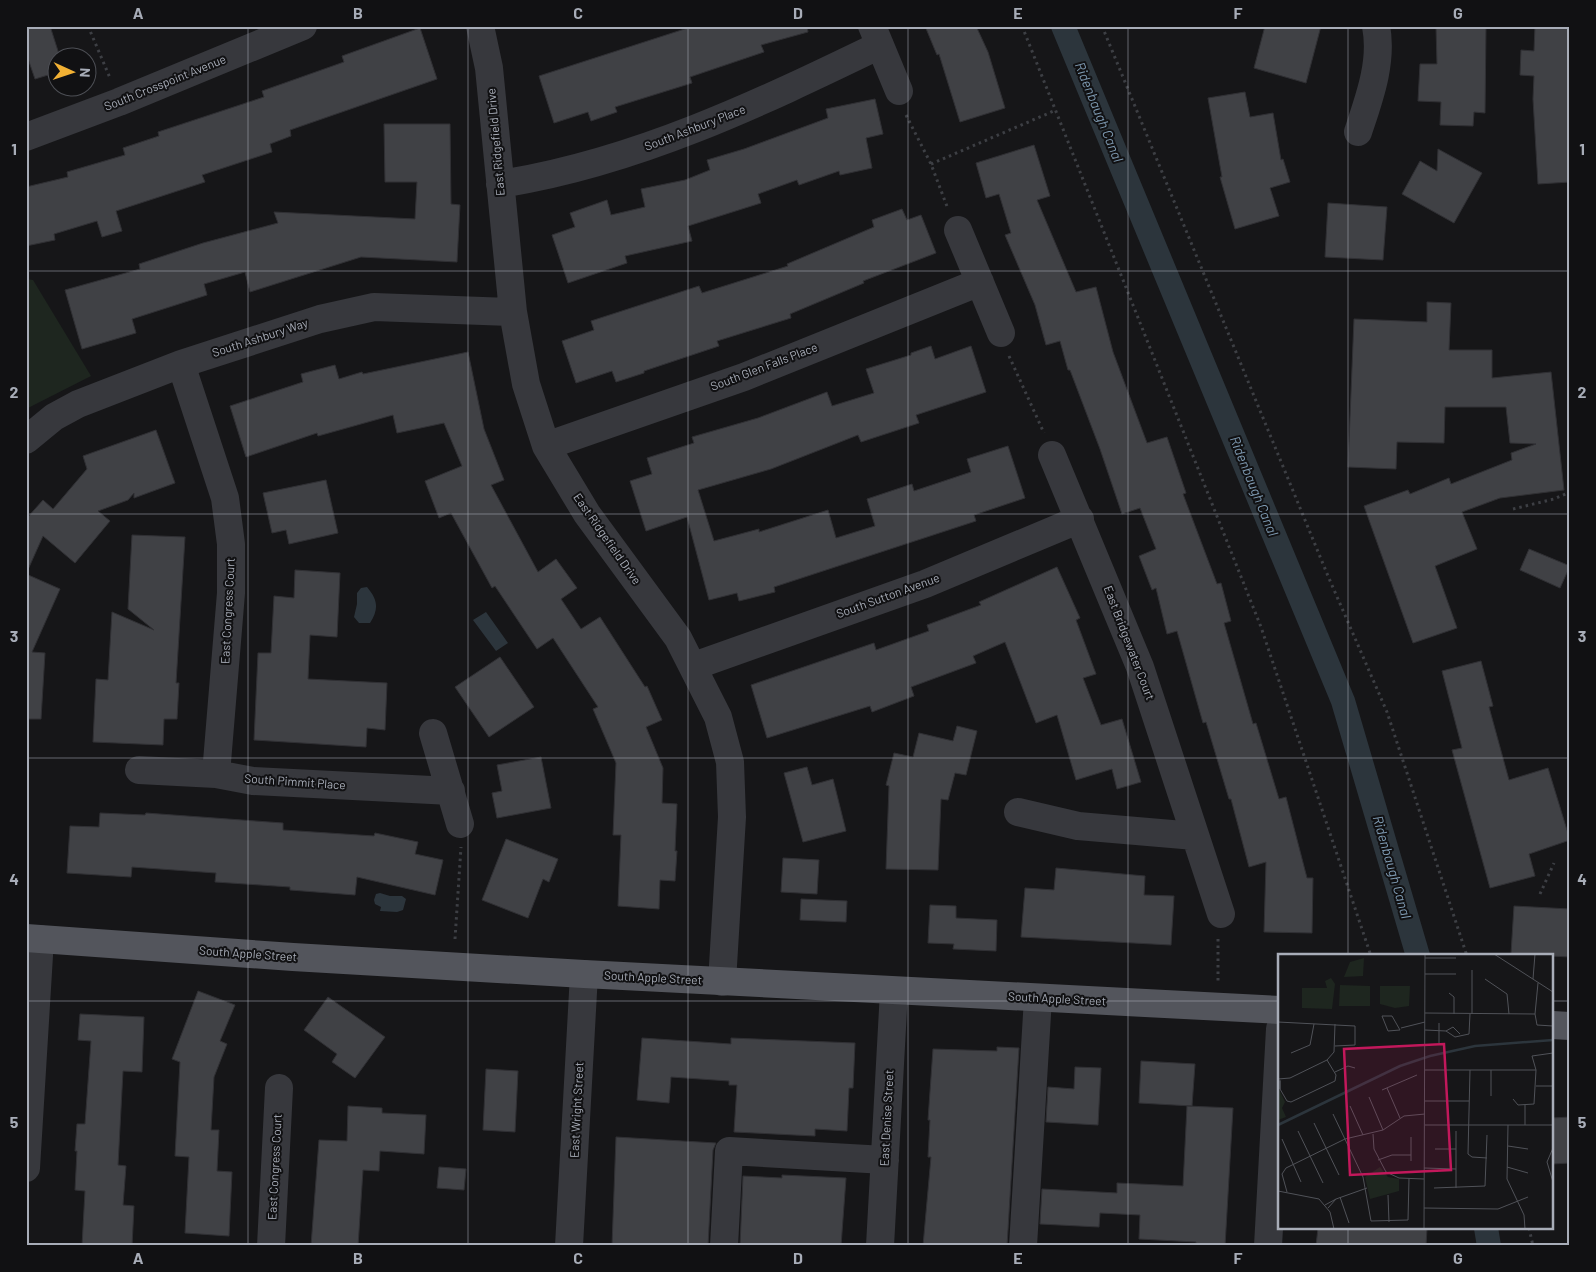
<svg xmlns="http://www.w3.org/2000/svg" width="1596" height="1272" font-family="Barlow,sans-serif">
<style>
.green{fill:#1e261f}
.water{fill:#2c353c}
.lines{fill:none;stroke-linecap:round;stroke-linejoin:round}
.canal{stroke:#2c353c;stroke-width:24}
.building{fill:#404145;stroke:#303034}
.path{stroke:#3d3f44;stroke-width:3;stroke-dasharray:2.5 4;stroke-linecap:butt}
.minor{stroke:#37383d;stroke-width:28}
.major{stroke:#53555c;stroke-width:28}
.grid{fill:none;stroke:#a8adb8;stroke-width:1;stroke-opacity:0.55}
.labels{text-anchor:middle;stroke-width:4;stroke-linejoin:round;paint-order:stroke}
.street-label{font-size:12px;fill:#a8adb8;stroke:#111113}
.water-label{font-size:14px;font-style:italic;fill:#7f9bb3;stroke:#111113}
.inset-river{fill:none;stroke:#2c353c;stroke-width:2.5}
.inset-road{fill:none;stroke:#505258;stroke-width:1}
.view{fill:#c2185b;fill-opacity:0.15;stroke:#c2185b;stroke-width:2.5}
.inset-edge{fill:none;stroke:#a8adb8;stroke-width:2.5}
.neatline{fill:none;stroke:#a8adb8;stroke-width:2}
.grid-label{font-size:16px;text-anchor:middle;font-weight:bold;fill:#a8adb8}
</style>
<rect width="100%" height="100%" fill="#161618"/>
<!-- green -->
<path class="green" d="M26,279L33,280L91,376L26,409Z"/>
<!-- water -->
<path class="water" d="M367,587C378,600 379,609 370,623H359L354,617L357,604V593L361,588Z
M486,612L508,643L496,651L473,620Z
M380,893L390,896H402L406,899L403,910L397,912L380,911L381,907L375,904L374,900L376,894Z"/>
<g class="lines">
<!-- canal -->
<path class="canal" d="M1063,26L1343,701L1418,956
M1486,1228L1489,1246"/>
</g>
<!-- building -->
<path class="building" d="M26,26H50L58,51V72L35,79L26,53Z
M694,26H807L808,32L761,45L764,52L690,77L692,83L615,107L617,112L591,121L588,112L554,123L539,76Z
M925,26H976L988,52L1005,108L960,122L939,54L937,55Z
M1265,26H1321L1306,83L1254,68Z
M1436,26H1486L1485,113L1474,112L1473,126L1440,125L1441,102L1418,101L1420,64H1437Z
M1535,26H1570V182L1538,184L1533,99L1534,76L1520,75L1521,50L1534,51Z
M420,28L437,79L290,130L291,136L270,144L272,152L202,175L205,182L116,211L122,231L102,237L97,221L54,234L55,240L26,246V187L68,177L67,172L125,155L123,148L159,136L158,132L264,97L262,91L344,62L342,56Z
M1245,92L1250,117L1273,113L1281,160L1283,159L1290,182L1270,188L1279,216L1235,229L1220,177H1222L1208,98Z
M875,99L883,134L866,138L872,168L840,175L839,171L799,185L797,180L758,194L761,203L688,226L692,241L625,256L627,263L568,283L552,235L575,227L570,213L607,200L611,215L645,207L641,189L685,180L710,170L707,160L744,149L828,118L826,109Z
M384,124H450L451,204L460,205L457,262L361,257L250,292L245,272L204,284L207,295L132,319L136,333L82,349L65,290L140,269L139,264L203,243L278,223L274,212L415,219L417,182H385Z
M1034,145L1050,196L1037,200L1076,292L1096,287L1113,352L1147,443L1167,437L1186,493L1183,494L1217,584L1221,583L1231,621L1224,623L1253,724L1256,723L1279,799L1286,797L1307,878H1313L1312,933L1264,932L1266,862L1249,867L1231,799H1229L1206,722L1203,723L1177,631L1167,634L1156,588L1152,590L1139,556L1156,549L1140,508L1122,514L1100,449L1070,370H1068L1060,341L1046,345L1035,305L1005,235L1011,233L999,194L986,198L976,163Z
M1438,149L1482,173L1454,223L1402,194L1420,161L1437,171Z
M1328,203L1387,207L1383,260L1325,257Z
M902,209L907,220L921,215L936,253L863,281L864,283L790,314L791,318L717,341L719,346L644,371V373L616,382L612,371L576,383L562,341L594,330L591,321L699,286L702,293L788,266L787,264L874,227L872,220Z
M1427,302L1451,303L1449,350H1492V378L1551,372L1564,490L1500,498L1462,512L1477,549L1435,566L1457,628L1413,643L1364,506L1408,490L1410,494L1449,478L1451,484L1512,460L1511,453L1536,444L1510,443L1506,407H1445L1444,443L1397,442L1396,469L1348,467L1354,319L1427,322Z
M931,346L935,359L971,346L986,392L916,415L919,423L861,442L858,435L771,469L698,490L714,541L759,529V532L828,510L836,538L875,526L867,499L912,484L914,491L971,472L967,459L1008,446L1025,498L974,515L976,521L774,587L775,592L739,601L737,593L709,600L687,517L646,531L630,481L652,474L647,458L694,443L692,437L758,418L827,392L832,406L874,393L866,369L911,355V353Z
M468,352L484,429L504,480L491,485L538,572L556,559L577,588L561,599L581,629L600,617L645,687L647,686L662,720L646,727L663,768L662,803L677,804L675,851H677L675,881L660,880L659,909L618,906L621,835H613L616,763L593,709L598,707L553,638L537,649L495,586L492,588L451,513L439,518L425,481L462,466L444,423L397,433L393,415L318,436L317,433L246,457L230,406L303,382L301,374L335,365L339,379L362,372L363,374Z
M156,430L175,483L134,498V493L128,500L98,511L110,521L75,563L43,536L26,574L60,589L32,652L45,653L41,719H26V519L43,500L53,509L87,469L83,456Z
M326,480L338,533L289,544L286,530L272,533L263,493Z
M132,535L185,537L176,683H179L177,719H164L163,745L93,742L96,679L108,680L112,612L154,630L128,609Z
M1529,549L1570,566L1560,588L1520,570Z
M1057,567L1080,618L1076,620L1096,674L1083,678L1101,725L1122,719L1141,782L1117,789L1112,769L1076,780L1057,715L1036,723L1005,642L973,656L976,663L911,687L914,696L872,712L870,706L767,738L751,685L874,643L876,650L929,631L927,625L981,605L979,602Z
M295,570L340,573L337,637L310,635L308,679L387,683L385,730L367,728L366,747L254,740L258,653H271L274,596L294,598Z
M500,657L534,707L489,737L455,687Z
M1481,661L1493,706L1489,707L1509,780L1548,768L1570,840L1529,854L1535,876L1490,888L1452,750L1462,748L1442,671Z
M957,726L977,731L966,775L955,773L948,800L941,799L938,870L886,869L889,786L886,785L894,753L913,757L919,733L953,741Z
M541,757L551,808L497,818L492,793L502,791L497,765Z
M807,767L812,785L833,779L846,831L803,842L784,773Z
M100,813L145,815L146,813L283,823V830L374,836L375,833L418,842L415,854L443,860L435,895L357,877L355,895L290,890V887L215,882L216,873L132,867L131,877L67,873L70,826L99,827Z
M506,839L558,859L549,882L543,879L528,918L482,900Z
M783,858L819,860L817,894L781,892Z
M1056,868L1145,876L1144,895L1174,896L1171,945L1021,937L1025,888L1054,890Z
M801,899L847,901L846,922L800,920Z
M930,905L956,906V918L997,920L996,951L953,949L954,944L928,943Z
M1514,906L1570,909V957L1511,954Z
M198,991L235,1005L220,1041L227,1044L214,1077L211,1130H219L217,1171L232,1172L229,1236L185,1233L189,1157L175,1156L180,1062L172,1059Z
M328,997L385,1037L355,1078L332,1062L337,1054L304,1030Z
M80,1014L144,1017L142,1072L123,1071L118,1165L126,1166L123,1205L134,1206L132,1246H82L85,1191L75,1190L77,1151H75L77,1124H85L91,1041L78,1040Z
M642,1038L731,1044V1038L855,1043L853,1088H849L847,1131L815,1129V1136L734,1132L737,1085H729V1081L671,1077L669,1103L637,1100Z
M997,1047L1019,1048L1007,1246H923L931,1157H928L930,1120H928L933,1049L997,1051Z
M1141,1061L1195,1064L1192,1106L1139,1103Z
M1075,1067L1101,1068L1098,1125L1046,1122L1048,1087L1074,1089Z
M486,1069L518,1071L515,1132L483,1130Z
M348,1106L382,1108V1113L426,1115L424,1154L380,1151L379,1171L363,1170L358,1246H311L319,1140L347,1141Z
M1187,1106L1233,1108L1225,1246H1196V1242L1139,1239L1140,1215L1100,1213L1099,1227L1040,1224L1042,1189L1117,1193V1183L1183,1186Z
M1570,1117V1163L1552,1164V1118Z
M616,1137L716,1143L713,1150L708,1246H612Z
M439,1167L466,1169L464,1190L437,1188Z
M782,1175L846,1178L841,1246H740L743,1176L782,1178Z
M1318,1228H1427L1426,1246H1316Z"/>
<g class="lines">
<!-- path -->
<path class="path" d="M88,26L110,78
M1022,26L1261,627L1371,956
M1102,26L1328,576L1387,712L1467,956
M906,115L931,164L948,209
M931,164L1056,110
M1009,356L1044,433
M1513,509L1554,499L1570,492
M1540,894L1554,863
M455,939L461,847
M1218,939V981
M1529,1228L1533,1246"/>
<!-- minor -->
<path class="minor" d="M480,26L489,68L513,312L526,384L546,446L587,514L678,638L718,717L730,762L732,817L722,982
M872,26L899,91
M1358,132C1369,99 1383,62 1376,26
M26,137L119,102L303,26
M500,184C635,163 758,104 880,45
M958,230L1001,333
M181,364L225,498L231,544V593L216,774
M26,440L54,417L78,404L181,364L320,319L374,307L513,312
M546,446L744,377L980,282
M1052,455L1140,667L1221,914
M694,666L925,584L1080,519
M433,733L460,824
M139,770L216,774L253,781L451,791
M1018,812L1078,826L1195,836
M26,1168L40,939
M271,1246L279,1088
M569,1246L584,974
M724,1246L729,1151L885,1160
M880,1246L894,991
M1023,1246L1038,998
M1268,1246L1280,1029"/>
<!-- major -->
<path class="major" d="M26,938L293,957L584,974L1280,1010
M1552,1025L1570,1026"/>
</g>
<!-- grid -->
<path class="grid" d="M248,26V1246M468,26V1246M688,26V1246M908,26V1246M1128,26V1246M1348,26V956M26,271H1570M26,514H1570M26,758H1570M26,1001H1280M1552,1001H1570M1348,1228V1246"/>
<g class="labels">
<!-- street labels -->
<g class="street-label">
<text transform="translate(165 83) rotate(-22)" y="4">South Crosspoint Avenue</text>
<text transform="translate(695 128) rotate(-21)" y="4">South Ashbury Place</text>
<text transform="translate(496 142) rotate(-95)" y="4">East Ridgefield Drive</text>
<text transform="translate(260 338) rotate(-18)" y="4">South Ashbury Way</text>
<text transform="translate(764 367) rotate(-21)" y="4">South Glen Falls Place</text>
<text transform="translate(607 539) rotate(55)" y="4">East Ridgefield Drive</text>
<text transform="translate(888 596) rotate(-20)" y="4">South Sutton Avenue</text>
<text transform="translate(228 611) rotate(-87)" y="4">East Congress Court</text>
<text transform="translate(1129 643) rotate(69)" y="4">East Bridgewater Court</text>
<text transform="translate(295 782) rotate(4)" y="4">South Pimmit Place</text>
<text transform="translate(248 954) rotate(4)" y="4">South Apple Street</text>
<text transform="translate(653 978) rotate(3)" y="4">South Apple Street</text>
<text transform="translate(1057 999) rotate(3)" y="4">South Apple Street</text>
<text transform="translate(577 1110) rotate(-87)" y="4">East Wright Street</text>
<text transform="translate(887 1118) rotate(-87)" y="4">East Denise Street</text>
<text transform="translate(275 1167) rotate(-87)" y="4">East Congress Court</text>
</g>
<!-- water labels -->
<g class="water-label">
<text transform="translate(1099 112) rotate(68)" y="5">Ridenbaugh Canal</text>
<text transform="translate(1254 486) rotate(68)" y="5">Ridenbaugh Canal</text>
<text transform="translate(1392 867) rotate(74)" y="5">Ridenbaugh Canal</text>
</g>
</g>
<!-- overview -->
<g transform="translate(1278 954)">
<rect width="275" height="275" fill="#161618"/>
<path d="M86,4L85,22L66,23L72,8ZM53,24L57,30L54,55L24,54V34H49L47,27ZM62,31L92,32V52H61ZM102,32H132L131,52L117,54L102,50ZM0,133L7,148L4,154L8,163L0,166ZM102,213L110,223L121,225V237L92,245L87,223Z" fill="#1e261f"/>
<path class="inset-river" d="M0,171L122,112L152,102L197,92L275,86"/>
<path class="inset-road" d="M216,0L275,38M147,4H178M147,20H178M207,25L229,40L231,60M255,25L257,0M171,39L176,43V60M147,59L257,60L259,71L275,72M194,60V16M257,60L260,29M104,62H114L122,76L110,77ZM0,68L77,72V91L57,92M161,69V89M123,74L147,68M147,76L168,77L177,83L191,80L192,60M168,77L175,73L182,80M13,99L32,91L36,70M147,116H258M192,116L190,200L194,203L209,204M57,118L70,112L77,114M0,125L12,124L49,106M2,127V135V126M258,132H275M109,134L122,164M2,135L9,147L13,148L57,127L58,121L49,106L56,98L57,70M104,136L139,121M213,142V116M91,143L105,176M235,145L240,151L256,150L258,116L254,102L275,99M147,147H191M247,151V171M72,152L85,181M55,160L85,223L93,267L130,266L131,224M36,169L61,221M147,171H275M230,171L229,225L246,261L247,275M20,177L45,229M178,177V234M95,180L96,195L108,218L121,224L146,225M4,185L23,228M230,192L250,195M275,194L269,208L275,228M157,195H178M100,206L114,201H133M133,207V183M229,213L250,219M146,214L178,215M156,234L207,232L209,181M0,237L41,245L52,258L56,275M9,238L4,220L8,214L67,185L105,176L126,162L147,160M110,241L111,268M62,243L71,269M58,245L89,234M47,251L58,245L50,254M146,254L220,255L250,243M146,275L147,0"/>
<path class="view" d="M166,90L173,216L72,221L66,95Z"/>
<rect width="275" height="275" class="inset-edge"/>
</g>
<!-- border -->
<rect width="1596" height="1272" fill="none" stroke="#111113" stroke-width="55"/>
<!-- north arrow -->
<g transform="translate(72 72) rotate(93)"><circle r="24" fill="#111113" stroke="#4d4f55"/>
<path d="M0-4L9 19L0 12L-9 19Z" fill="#f2b134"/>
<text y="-8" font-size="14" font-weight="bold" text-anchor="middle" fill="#a8adb8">N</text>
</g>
<rect x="28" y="28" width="1540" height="1216" class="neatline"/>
<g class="grid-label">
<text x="138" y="19">A</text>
<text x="358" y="19">B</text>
<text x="578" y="19">C</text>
<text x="798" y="19">D</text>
<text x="1018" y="19">E</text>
<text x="1238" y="19">F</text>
<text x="1458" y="19">G</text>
<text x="14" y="155">1</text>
<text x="1582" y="155">1</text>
<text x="14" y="398">2</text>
<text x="1582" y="398">2</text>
<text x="14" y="642">3</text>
<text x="1582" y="642">3</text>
<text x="14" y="885">4</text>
<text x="1582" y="885">4</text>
<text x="14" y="1128">5</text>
<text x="1582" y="1128">5</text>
<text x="138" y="1264">A</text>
<text x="358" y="1264">B</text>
<text x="578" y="1264">C</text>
<text x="798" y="1264">D</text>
<text x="1018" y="1264">E</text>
<text x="1238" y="1264">F</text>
<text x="1458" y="1264">G</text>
</g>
</svg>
